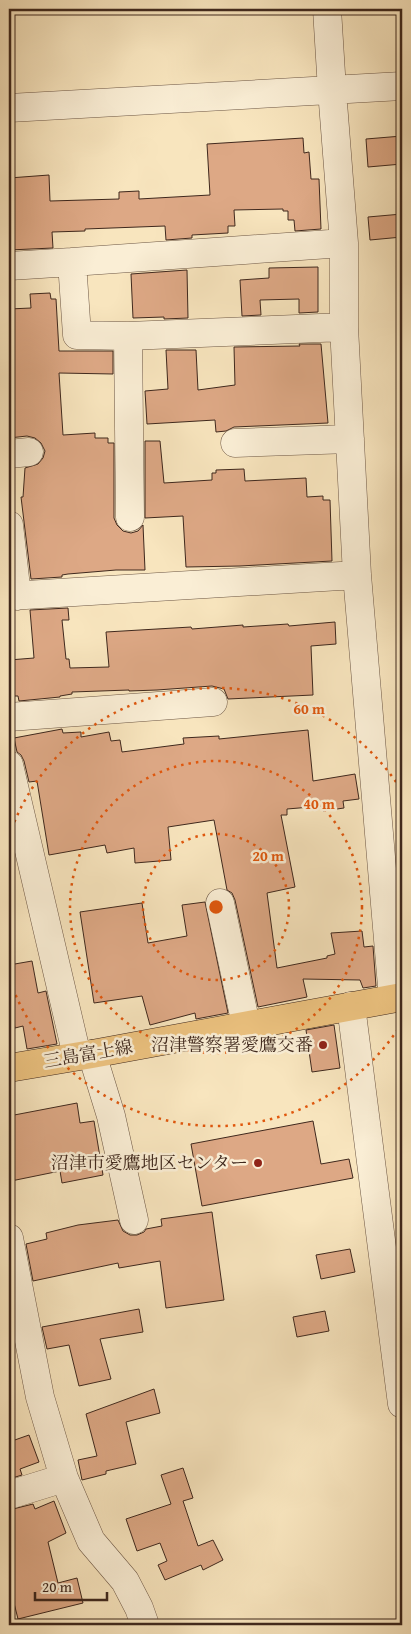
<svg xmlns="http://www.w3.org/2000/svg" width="411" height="1634" font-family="'Gentium Book Plus','Noto Serif JP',serif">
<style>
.building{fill:#dda885;stroke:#3f281d}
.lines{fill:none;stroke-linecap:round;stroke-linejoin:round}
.street-casing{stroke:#6d5745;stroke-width:29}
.primary-casing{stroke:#3f281d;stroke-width:29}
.street{stroke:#faeed5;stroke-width:28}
.primary{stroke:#ecc27f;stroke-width:28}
.ring{fill:none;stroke:#e0570d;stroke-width:2.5;stroke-dasharray:2.5 5}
.poi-dot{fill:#8f2418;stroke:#faeed5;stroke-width:2}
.labels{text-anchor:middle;stroke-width:5;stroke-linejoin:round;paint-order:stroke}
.poi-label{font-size:18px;fill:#3f281d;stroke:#faeed5;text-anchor:end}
.street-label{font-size:18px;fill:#3f281d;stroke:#faeed5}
.centre{fill:#e0570d;stroke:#faeed5;stroke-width:2.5}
.ring-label{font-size:15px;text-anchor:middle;font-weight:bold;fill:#e0570d;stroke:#faeed5;stroke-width:5;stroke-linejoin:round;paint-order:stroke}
</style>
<rect width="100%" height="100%" fill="#f8e5be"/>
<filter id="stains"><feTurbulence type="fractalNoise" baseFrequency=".004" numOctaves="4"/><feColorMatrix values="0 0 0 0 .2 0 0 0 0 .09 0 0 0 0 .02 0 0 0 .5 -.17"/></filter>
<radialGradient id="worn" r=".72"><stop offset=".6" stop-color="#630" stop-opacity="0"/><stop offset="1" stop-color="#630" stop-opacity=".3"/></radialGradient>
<!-- building -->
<path class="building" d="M402,136V164L368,167L366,139Z
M303,138L304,153L309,152L311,179H319L321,229L295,231L294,220H288V211H283V209L234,210L235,226H228V233L192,235V238L166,240L165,226L85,229V231L52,232L53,248L9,250V178L49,175L50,201L119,199V192L139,191V199L210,195L207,144Z
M402,214V237L370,240L368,217Z
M318,267V312L299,313V299L260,300L261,315L242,316L240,280L269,278V268Z
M187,270L188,318L164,319V317L133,318L131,274Z
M50,293L51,299H56L59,351H113V374L59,373L63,435L95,433V438H108V443H114V518L117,525L123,531L131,533L138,531L143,525L145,570H116L68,574L62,575V577L31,579L21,497H23L25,468L38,464L43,458L45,451L41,443L35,438L27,436L9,438V309L31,308L30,294Z
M299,344H321L328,423L234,427L226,431L216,432L215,420L147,424L145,391L168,389L166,350H196L198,390L235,385L234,347L300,346Z
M145,441H160L164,483L212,480V473H216V470L244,469L245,481L306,478L307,497L323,496V500H330L332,561L240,566L186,567L183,516L145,518Z
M68,608L69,620H62L66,659H69L70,668L109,667L106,632L191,627L192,629L243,625V627L288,624L289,626L335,622L336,644L311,646L313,695L228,699L224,689L212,686L157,690L129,691V690L72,692V694L60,696V697L19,701L18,696H9V660L34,658L30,610Z
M62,729L63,733L81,732V737L109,732L111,741L120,740L122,752L184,744L183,738L219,736V739L308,730L313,781L355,774L359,799L343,801L344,808L323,811V806L287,809V815H281L295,887L267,893L277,968L327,958V956L335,954L331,933L362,931L364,947L373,946L376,986L363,988L360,980L303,979L307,997L258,1007L235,900L232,893L227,890L214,820L168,827L171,860L135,863L134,848L107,853L105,845L49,855L37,781L29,782L24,761L21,755L17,752L14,738Z
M205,902L228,1013L196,1019L195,1013L150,1025L142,996L94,1003L80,912L142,903L148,943L187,936L182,905Z
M32,961L38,993L46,991L57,1044L27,1049L23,1026L15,1028L12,1012L9,1013V965Z
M334,1025L340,1068L312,1072L306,1030Z
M77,1103L80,1123L94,1121L103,1175L62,1183L60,1171L11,1181L9,1170V1116Z
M313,1121L321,1164L349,1159L353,1178L202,1206L191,1144Z
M212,1212L224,1300L166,1308L160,1261L119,1268L118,1263L33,1281L26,1244L47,1239L46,1233L78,1225L118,1220L123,1231L130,1235H137L144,1232L146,1229L162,1226L161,1219Z
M350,1249L355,1272L321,1279L316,1255Z
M139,1309L143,1332L100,1339L111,1379L79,1386L69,1345L47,1349L42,1327Z
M325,1311L329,1331L297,1337L293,1317Z
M154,1389L160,1413L126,1422L136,1464L106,1471V1474L82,1480L78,1460L97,1456L86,1414Z
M29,1435L39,1462L20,1469L22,1475L9,1479V1442Z
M183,1468L193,1498L183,1501L198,1546L213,1540L223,1560L203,1570L201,1565L165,1580L158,1565L167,1561L160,1543L137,1551L126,1519L171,1504L161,1475Z
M54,1501L66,1533L48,1542L58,1583L77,1578L83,1603L18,1619L9,1583V1510L33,1504L35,1509Z"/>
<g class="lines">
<defs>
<path id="street" d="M327,9L332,90L344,243V327L357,575L393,998
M9,108L402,86
M9,266L72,262
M344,327L128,336L77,335L72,262L344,243
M128,336L130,517
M235,443L350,439
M9,454L29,452
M9,525L17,596
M9,596L357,575
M9,717L213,702
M9,765L77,1056
M220,903L246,1025
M351,1006L402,1404
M92,1054L111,1116L134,1220
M9,1238L40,1397L64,1478L91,1541L125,1581L139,1608L145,1625
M9,1495L64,1478"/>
<path id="primary" d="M9,1068L92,1054L402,997"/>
</defs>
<!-- street casing -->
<use href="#street" class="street-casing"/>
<!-- primary casing -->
<use href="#primary" class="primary-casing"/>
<!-- street -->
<use href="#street" class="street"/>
<!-- primary -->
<use href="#primary" class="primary"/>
</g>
<!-- distance rings -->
<g class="ring">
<circle cx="216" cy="907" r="73"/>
<circle cx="216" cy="907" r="146"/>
<path d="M402 1023A219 219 0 0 1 9 978M9 836A219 219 0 0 1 402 791"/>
</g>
<!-- markers -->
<g class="poi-dot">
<circle cx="323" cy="1045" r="5"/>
<circle cx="258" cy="1163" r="5"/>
</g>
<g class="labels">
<!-- poi labels -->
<g class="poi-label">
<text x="313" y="1051">沼津警察署愛鷹交番</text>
<text x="248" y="1169">沼津市愛鷹地区センター</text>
</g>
<!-- street labels -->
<g class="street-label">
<text transform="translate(88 1054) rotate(-10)" y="6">三島富士線</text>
</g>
</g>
<circle cx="216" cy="907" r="8" class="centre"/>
<g class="ring-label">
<text x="309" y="714">60 m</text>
<text x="319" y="809">40 m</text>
<text x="268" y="861">20 m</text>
</g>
<!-- margin -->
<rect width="411" height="1634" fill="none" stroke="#f8e5be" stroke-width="30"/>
<rect x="10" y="10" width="391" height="1614" fill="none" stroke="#3f281d" stroke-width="2.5"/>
<rect x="15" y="15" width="381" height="1604" fill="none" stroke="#3f281d"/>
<!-- scale -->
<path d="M35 1592v8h72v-8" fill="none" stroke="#3f281d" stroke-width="2.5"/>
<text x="42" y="1592" font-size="15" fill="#3f281d" stroke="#faeed5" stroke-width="4" paint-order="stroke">20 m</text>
<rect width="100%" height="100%" filter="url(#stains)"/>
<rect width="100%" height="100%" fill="url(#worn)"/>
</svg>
